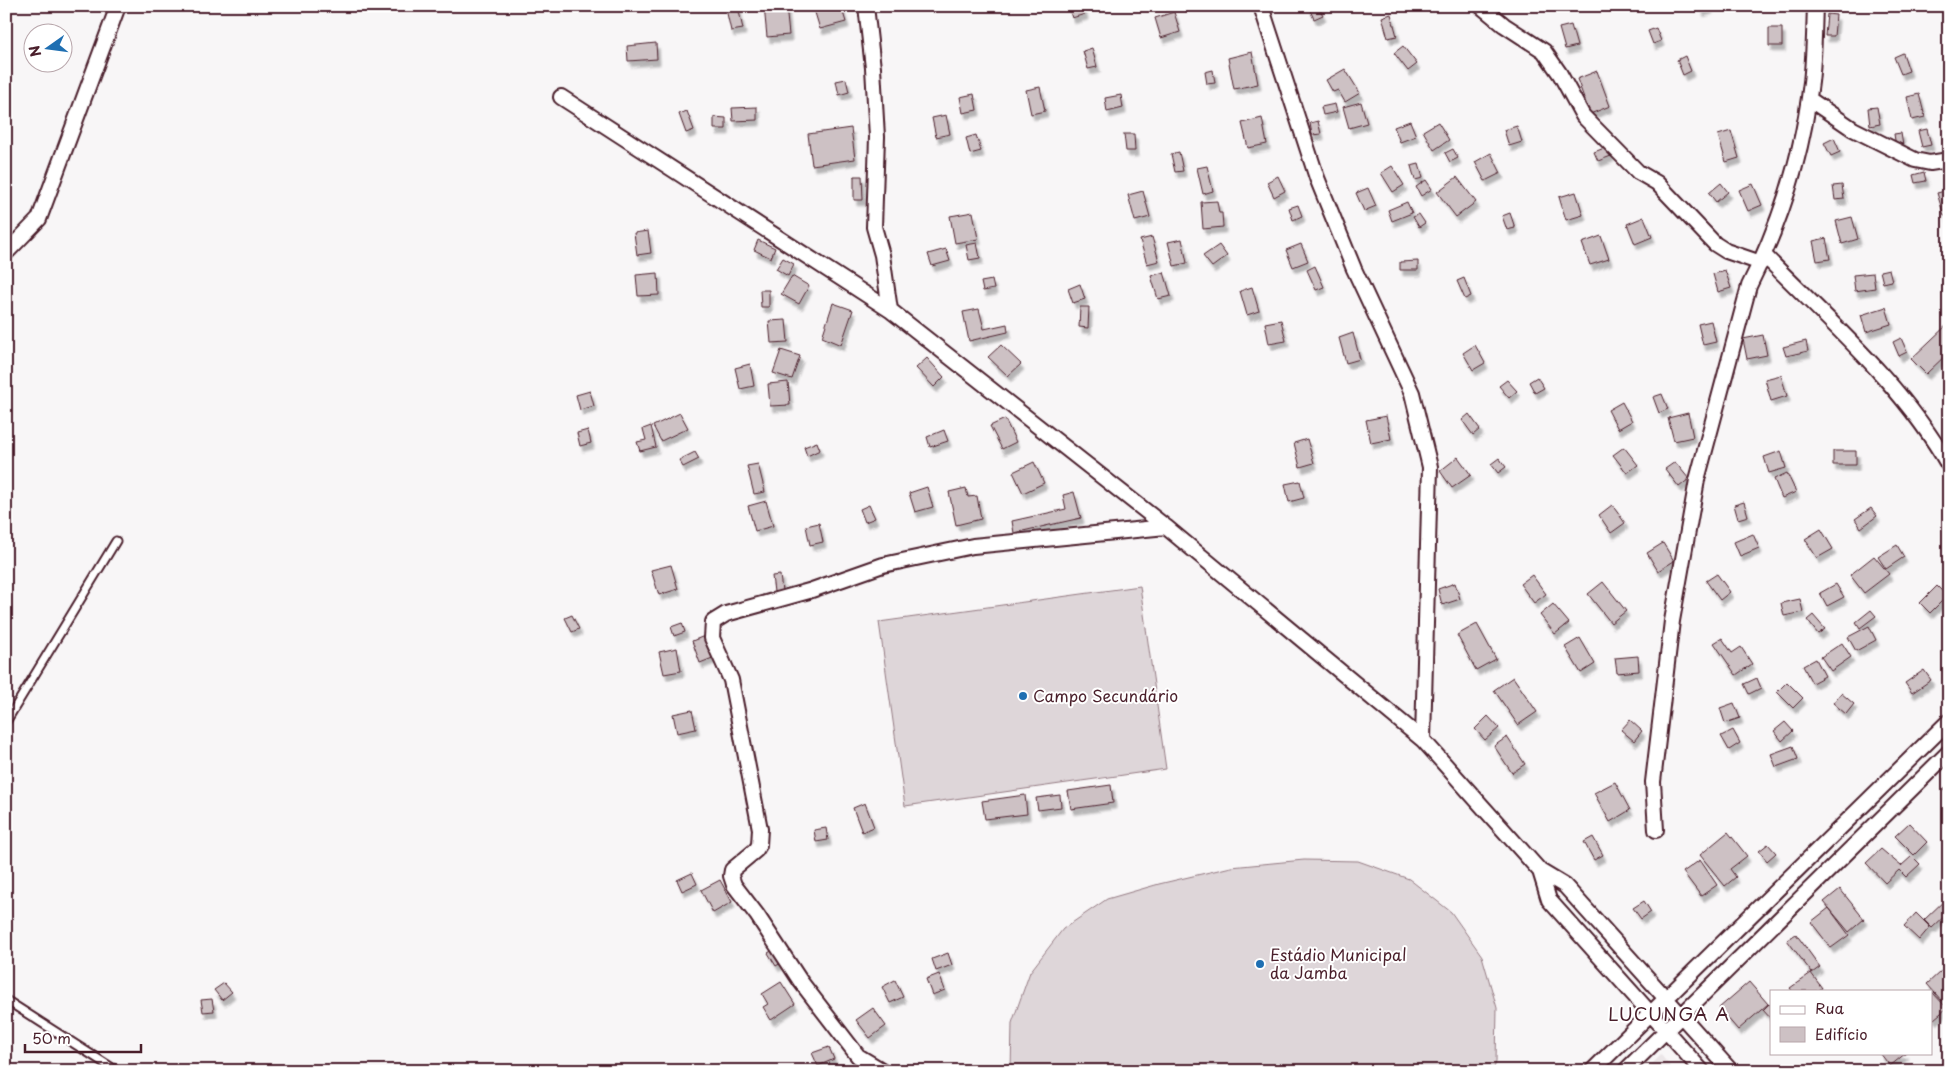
<svg xmlns="http://www.w3.org/2000/svg" width="1955" height="1077" font-family="'Playpen Sans',sans-serif">
<style>
.built{fill:#ebe6e8}
.garden{fill:#ded6d9;stroke:#947a82}
.building{fill:#cdc1c4;stroke:#4a1f2b;filter:url(#shadow)}
.lines{fill:none;stroke-linecap:round;stroke-linejoin:round}
.service-casing{stroke:#4a1f2b;stroke-width:11}
.minor-casing{stroke:#4a1f2b;stroke-width:18}
.service{stroke:#fff;stroke-width:7}
.minor{stroke:#fff;stroke-width:14}
.poi-dot{fill:#1f6fb2;stroke:#fff;stroke-width:2}
.labels{text-anchor:middle;stroke-width:4;stroke-linejoin:round;paint-order:stroke}
.poi-label{font-size:16px;fill:#4a1f2b;stroke:#fff;text-anchor:start}
.neighbourhood-label{font-size:18px;letter-spacing:1px;fill:#4a1f2b;stroke:#fff}
</style>
<defs>
<filter id="shadow"><feDropShadow dx="3" dy="5.5" stdDeviation="1" flood-color="#0004"/></filter>
</defs>
<rect width="100%" height="100%" fill="#f8f6f7"/>
<filter id="ink" filterUnits="userSpaceOnUse"><feTurbulence type="fractalNoise" baseFrequency=".02" numOctaves="2"/><feDisplacementMap in="SourceGraphic" scale="10" xChannelSelector="R" yChannelSelector="G"/><feConvolveMatrix kernelMatrix="1 2 1 2 8 2 1 2 1" color-interpolation-filters="sRGB"/></filter>
<g filter="url(#ink)">
<!-- built -->
<path class="built" d="M1661,1055L1674,1071H1645Z"/>
<!-- garden -->
<path class="garden" d="M1140,586L1166,769L905,806L879,622Z
M1304,860L1358,861L1409,879L1451,912L1482,956L1497,1008L1496,1062L1493,1071H1011L1012,1023L1030,972L1063,929L1107,899L1159,884L1231,867Z"/>
<!-- building -->
<path class="building" d="M764,6H786L789,35L767,37Z
M813,6H841L846,22L820,29Z
M1068,6H1083L1085,14L1072,18Z
M1308,6H1318L1323,15L1314,19Z
M1700,6H1709L1710,8L1701,11Z
M738,7L743,29L731,31L726,9Z
M1174,12L1180,32L1161,38L1155,18Z
M1391,14L1397,36L1388,38L1382,17Z
M1827,14L1836,15L1834,36H1825Z
M1571,25L1577,46L1565,49L1559,28Z
M1656,28L1661,41L1653,44L1648,31Z
M1769,28H1782V46H1769Z
M656,43L657,59L628,61L627,46Z
M1403,46L1417,64L1408,71L1394,53Z
M1092,48L1097,67L1088,69L1083,51Z
M1252,52L1258,84L1234,89L1228,58Z
M1903,53L1909,71L1901,74L1894,57Z
M1685,56L1691,71L1683,75L1677,60Z
M1345,69L1360,93L1345,102L1338,90L1333,92L1326,80Z
M1213,70L1215,83L1207,84L1205,72Z
M1597,71L1610,106L1590,114L1577,79Z
M846,79L849,92L839,95L836,81Z
M1040,87L1045,111L1031,114L1026,90Z
M974,94L977,110L963,113L960,97Z
M1919,94L1925,117L1912,120L1907,97Z
M1121,95L1123,108L1107,112L1105,98Z
M1361,102L1367,123L1349,128L1343,107Z
M1335,104L1337,112L1323,115L1321,107Z
M757,107V120L733,121L732,108Z
M1877,107L1880,124L1870,126L1868,108Z
M687,111L694,130L686,133L679,114Z
M946,115L950,134L936,137L932,118Z
M714,117L726,118V129H714Z
M1262,118L1267,144L1248,148L1242,123Z
M1318,121L1321,134L1312,135L1310,123Z
M1410,121L1416,136L1400,142L1394,127Z
M1438,122L1449,140L1434,150L1423,131Z
M1517,126L1522,142L1509,146L1504,130Z
M851,128L855,159L812,165L808,134Z
M1927,129L1931,145L1922,147L1918,131Z
M1731,131L1739,158L1726,162L1718,135Z
M1901,133L1903,146L1896,147L1894,134Z
M1124,134H1134L1135,151H1126Z
M976,135L981,151L970,154L966,138Z
M1834,138L1840,152L1831,156L1824,143Z
M1607,147L1611,156L1598,161L1594,152Z
M1453,149L1458,158L1450,162L1445,153Z
M1179,152L1183,171L1175,172L1171,154Z
M1491,153L1501,173L1485,181L1475,162Z
M1419,164L1423,178L1415,180L1411,166Z
M1207,166L1213,191L1203,194L1197,168Z
M1392,166L1404,185L1393,192L1381,173Z
M1924,172L1926,181L1915,183L1913,175Z
M854,176H862L863,200H854Z
M1278,176L1285,191L1274,197L1267,182Z
M1457,177L1476,202L1456,217L1437,192Z
M1426,180L1432,189L1421,196L1416,187Z
M1721,183L1728,192L1716,202L1709,193Z
M1753,184L1762,205L1748,211L1739,190Z
M1842,185L1844,199L1835,200L1833,186Z
M1368,188L1376,206L1364,211L1356,193Z
M1143,191L1150,217L1135,221L1128,195Z
M1945,191L1949,203V215L1944,216L1937,193Z
M1576,192L1583,215L1566,220L1559,197Z
M1217,201L1219,213H1222L1223,227L1203,229L1201,202Z
M1407,202L1412,213L1392,221L1388,210Z
M1298,205L1302,216L1293,220L1289,208Z
M973,212L978,239L955,243L950,216Z
M1510,213L1515,228L1507,230L1502,216Z
M1419,214L1425,223L1419,227L1413,217Z
M1644,217L1652,237L1635,244L1627,224Z
M1852,217L1858,239L1842,244L1836,221Z
M648,231L651,253L637,255L634,233Z
M1601,236L1609,259L1590,265L1582,243Z
M1152,237L1159,261L1147,264L1140,240Z
M1826,238L1830,259L1817,261L1813,241Z
M1182,239L1187,263L1174,266L1168,242Z
M758,240L775,248L771,258L754,250Z
M977,243L980,258L969,260L966,245Z
M1301,244L1308,261L1293,267L1286,250Z
M1219,245L1227,256L1212,267L1203,256Z
M946,249L950,261L932,266L928,254Z
M783,258L794,264L788,276L776,269Z
M1418,261V270H1400V262Z
M1315,266L1324,287L1316,290L1307,270Z
M1889,269L1892,281L1883,283L1880,271Z
M1725,270L1731,288L1718,292L1713,274Z
M1164,272L1171,296L1158,299L1151,276Z
M658,273L659,295L638,296L636,275Z
M1873,273L1875,288L1855,291L1853,275Z
M792,276L809,286L799,304L781,294Z
M1464,278L1471,296L1465,299L1457,281Z
M992,280L994,289L983,291L981,282Z
M1080,284L1085,299L1073,303L1068,289Z
M1252,287L1259,311L1247,315L1240,291Z
M760,290H769V307H761Z
M833,303L853,310L841,345L822,337Z
M1080,307H1089L1088,328L1079,327Z
M1886,307L1891,324L1866,332L1861,315Z
M979,309L984,329L1007,324L1008,332L969,341L963,312Z
M786,320L788,342L771,343L769,321Z
M1281,320L1286,341L1269,344L1265,323Z
M1711,321L1716,342L1703,345L1698,324Z
M1949,323V352L1926,374L1911,359Z
M1353,333L1360,359L1346,363L1339,338Z
M1763,335L1767,355L1747,359L1743,339Z
M1901,338L1907,352L1899,356L1893,342Z
M1806,341L1808,351L1786,356L1783,347Z
M1001,345L1021,364L1008,376L988,357Z
M1475,345L1485,363L1473,370L1463,353Z
M781,350L800,356L792,379L773,373Z
M927,358L944,377L934,387L916,368Z
M750,364L754,386L740,389L735,368Z
M1781,375L1787,396L1771,401L1765,379Z
M1537,377L1544,388L1535,393L1529,382Z
M1507,380L1517,391L1509,398L1499,386Z
M788,382L790,405L770,406L768,384Z
M590,391L594,406L580,410L576,395Z
M1662,394L1668,409L1659,413L1653,397Z
M1622,402L1632,421L1618,429L1608,410Z
M680,413L688,428L661,441L653,426Z
M1688,413L1693,437L1674,441L1668,418Z
M1469,414L1480,429L1473,435L1462,420Z
M1386,416L1391,439L1371,443L1366,420Z
M1005,419L1016,442L1002,449L990,426Z
M651,426L656,447L640,451L637,442L646,440L643,429Z
M588,430L591,443L580,446L577,433Z
M944,430L948,441L930,447L927,437Z
M1307,439L1314,463L1300,467L1294,443Z
M817,442L820,450L807,456L804,447Z
M1624,447L1638,465L1627,473L1613,455Z
M1781,451L1786,468L1769,473L1764,457Z
M1833,451H1856V465H1833Z
M695,452L699,459L683,467L679,460Z
M1458,457L1471,475L1452,488L1440,471Z
M1499,458L1506,467L1498,473L1491,464Z
M1034,462L1044,483L1023,493L1013,472Z
M1675,462L1689,479L1679,487L1665,469Z
M758,464L765,492L754,494L747,466Z
M1787,473L1796,492L1782,498L1774,479Z
M1300,481L1304,498L1289,502L1285,484Z
M927,487L933,507L915,512L909,493Z
M966,488L968,497L977,496L981,519L956,525L949,492Z
M1074,492L1081,518L1014,533L1012,521L1066,509L1063,495Z
M766,501L773,526L755,531L748,506Z
M1744,502L1748,516L1738,519L1734,505Z
M869,505L875,518L865,522L860,509Z
M1612,505L1625,523L1611,533L1599,515Z
M1871,508L1877,516L1861,528L1855,519Z
M819,523L823,542L810,545L806,526Z
M1821,529L1833,549L1817,558L1805,539Z
M1753,534L1759,548L1740,556L1734,542Z
M1663,543L1674,561L1658,571L1647,553Z
M1897,545L1904,557L1886,569L1878,557Z
M1874,556L1889,574L1864,593L1850,575Z
M671,565L678,589L659,595L651,570Z
M1717,574L1730,592L1720,600L1706,581Z
M780,575L782,591L774,592L772,576Z
M1532,575L1546,594L1534,603L1520,584Z
M1603,582L1626,611L1611,623L1588,594Z
M1455,583L1460,599L1442,605L1438,589Z
M1836,584L1844,597L1827,606L1820,593Z
M1937,586L1947,596L1930,613L1920,603Z
M1800,599L1803,612L1784,616L1781,603Z
M1553,604L1569,623L1555,634L1540,615Z
M1871,610L1876,616L1860,628L1856,622Z
M572,615L579,629L572,632L565,618Z
M1813,615L1825,629L1818,634L1807,620Z
M682,623L685,632L674,636L671,627Z
M1477,624L1496,659L1476,670L1457,635Z
M1869,626L1876,640L1856,651L1848,637Z
M707,635L715,657L700,663L692,641Z
M1580,638L1595,664L1581,673L1565,647Z
M1722,638L1732,653L1741,647L1752,664L1736,675L1714,643Z
M1842,643L1851,657L1831,671L1821,657Z
M677,648L681,671L664,674L659,652Z
M1638,656L1639,671L1617,673L1615,658Z
M1816,659L1825,676L1812,683L1803,666Z
M1924,670L1931,680L1912,693L1905,683Z
M1513,677L1537,712L1518,725L1494,690Z
M1757,678L1761,688L1749,694L1744,684Z
M1787,682L1803,698L1793,708L1777,692Z
M1841,693L1854,704L1846,714L1833,703Z
M1734,703L1740,718L1725,723L1720,708Z
M692,710L696,729L677,733L673,714Z
M1488,716L1499,728L1485,740L1475,729Z
M1630,720L1642,731L1634,741L1621,730Z
M1785,722L1793,731L1782,741L1774,731Z
M1733,730L1740,743L1729,750L1721,736Z
M1507,737L1525,764L1512,773L1494,746Z
M1793,746L1798,759L1776,767L1771,754Z
M1615,782L1630,810L1610,822L1594,793Z
M1949,784V795L1943,789Z
M1111,785L1113,803L1071,809L1068,791Z
M1025,795L1027,814L985,819L982,801Z
M1060,795L1061,807L1038,810L1036,798Z
M865,803L874,827L862,832L853,808Z
M1909,823L1927,842L1914,855L1895,836Z
M826,828L828,840L816,842L814,830Z
M1728,832L1747,856L1730,869L1736,877L1725,886L1700,855Z
M1593,837L1603,855L1594,860L1584,842Z
M1768,844L1776,853L1767,861L1759,851Z
M1881,849L1901,866L1912,856L1920,864L1906,877L1899,870L1885,883L1866,863Z
M1700,860L1717,885L1701,896L1683,872Z
M692,873L697,884L682,891L677,880Z
M720,880L732,902L713,913L701,890Z
M1840,889L1864,919L1849,932L1824,902Z
M1948,897L1949,912L1932,928L1924,920Z
M1644,901L1651,912L1641,919L1633,908Z
M1829,908L1849,935L1831,948L1811,922Z
M1916,913L1930,927L1919,940L1904,926Z
M1796,934L1820,967L1812,973L1787,940Z
M776,948L784,961L776,966L768,953Z
M948,953L952,965L936,971L932,959Z
M1941,971L1949,979V995L1942,1001L1927,984Z
M1811,973L1822,988L1818,991H1792L1790,988Z
M939,974L945,990L932,995L926,979Z
M895,980L903,997L890,1003L882,987Z
M781,982L795,1004L771,1020L763,1007L768,1004L762,994Z
M1749,982L1768,1004L1738,1030L1719,1008Z
M224,983L232,992L222,1000L214,990Z
M1932,992L1947,1008L1934,1019L1931,1016Z
M212,999L214,1011L203,1012L201,1000Z
M1769,1004L1771,1006V1019L1763,1010Z
M873,1008L886,1026L870,1038L856,1020Z
M829,1047L834,1059L818,1066L812,1053Z
M1880,1053H1906L1890,1066Z"/>
<g class="lines">
<defs>
<path id="service" d="M6,722L116,541
M6,1000L117,1071"/>
<path id="minor" d="M866,6L873,68L877,137L874,227L882,255L890,310
M1261,6L1317,178L1354,269L1412,393L1430,467L1423,740
M1481,6L1504,25L1544,51L1560,74L1583,116L1638,172L1657,183L1715,244L1726,251L1761,263
M561,97L890,310L1166,527L1423,740L1540,871
M1809,99L1853,129L1915,160L1930,163L1949,160
M6,253L39,219L118,6
M1765,256C1830,322 1903,385 1949,466
M1656,830L1653,782L1672,621L1697,480L1749,286C1781,222 1803,153 1811,82C1814,57 1814,31 1815,6
M883,1071L858,1056L801,982L757,915L734,885L731,876L732,870L756,850L759,845L760,829L731,680L712,638L713,622L726,614L809,591L883,565L973,546L1166,527
M1592,1071L1949,721
M1625,1071L1949,752
M1702,1071L1549,900L1540,871L1565,886L1731,1071"/>
</defs>
<!-- service casing -->
<use href="#service" class="service-casing"/>
<!-- minor casing -->
<use href="#minor" class="minor-casing"/>
<!-- service -->
<use href="#service" class="service"/>
<!-- minor -->
<use href="#minor" class="minor"/>
</g>
</g>
<!-- markers -->
<g class="poi-dot">
<circle cx="1023" cy="696" r="5"/>
<circle cx="1260" cy="964" r="5"/>
</g>
<g class="labels">
<!-- poi labels -->
<g class="poi-label">
<text x="1033" y="702">Campo Secundário</text>
<text x="1270" y="961">Estádio Municipal<tspan x="1270" dy="18">da Jamba</tspan></text>
</g>
<!-- neighbourhood labels -->
<g class="neighbourhood-label">
<text x="1669" y="1021">LUCUNGA A</text>
</g>
</g>
<!-- margin -->
<rect width="1955" height="1077" fill="none" stroke="#fff" stroke-width="25"/>
<rect x="12" y="12" width="1930" height="1052" fill="none" stroke="#4a1f2b" stroke-width="2" filter="url(#ink)"/>
<!-- legend -->
<rect x="1770" y="990" width="162" height="65" fill="#ffffff" stroke="#b7a5aa"/>
<rect x="1780" y="1006" width="25" height="8" fill="#ffffff" stroke="#b7a5aa"/>
<text x="1815" y="1014" font-size="15" fill="#4a1f2b">Rua</text>
<rect x="1780" y="1027" width="25" height="15" fill="#cdc1c4" stroke="#b7a5aa"/>
<text x="1815" y="1040" font-size="15" fill="#4a1f2b">Edifício</text>
<!-- north arrow -->
<g transform="translate(48 48) rotate(256)"><circle r="24" fill="#ffffff" stroke="#b7a5aa"/>
<path d="M0-4L9 19L0 12L-9 19Z" fill="#1f6fb2"/>
<text y="-8" font-size="14" font-weight="bold" text-anchor="middle" fill="#4a1f2b">N</text>
</g>
<!-- scale -->
<path d="M25 1044v8h116v-8" fill="none" stroke="#4a1f2b" stroke-width="2.5"/>
<text x="32" y="1044" font-size="15" fill="#4a1f2b" stroke="#ffffff" stroke-width="4" paint-order="stroke">50 m</text>
</svg>
